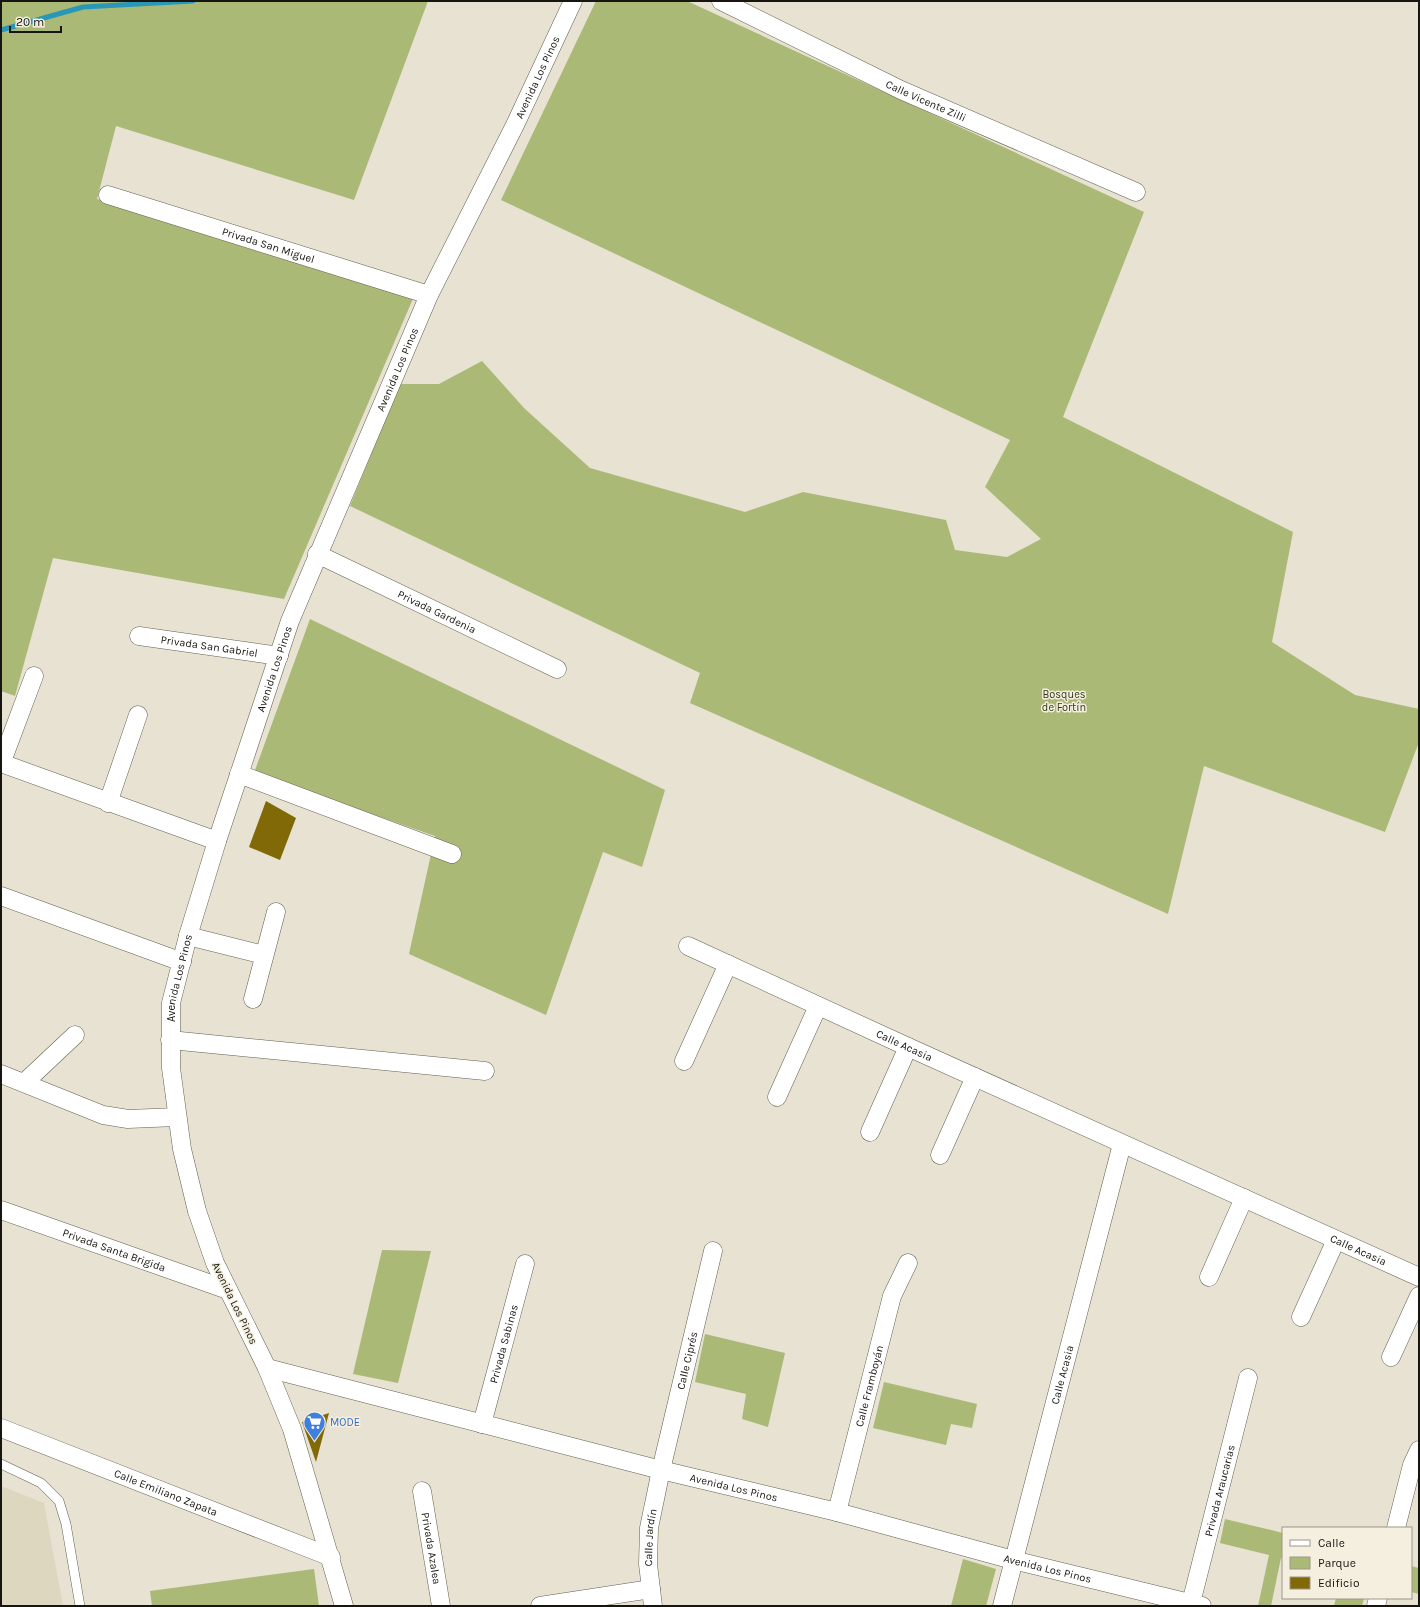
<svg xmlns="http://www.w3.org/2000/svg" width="1420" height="1607" font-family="Karla,sans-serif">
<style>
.built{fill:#ded7bf}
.green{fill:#abb977}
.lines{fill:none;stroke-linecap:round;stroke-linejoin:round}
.stream{stroke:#2997b8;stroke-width:5}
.building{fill:#806906}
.lane-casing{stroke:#635f50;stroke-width:10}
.street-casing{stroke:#635f50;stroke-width:19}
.lane{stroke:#fff;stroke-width:9}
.street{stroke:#fff;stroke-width:18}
.labels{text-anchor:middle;stroke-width:3;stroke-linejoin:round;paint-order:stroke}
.street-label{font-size:11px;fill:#171510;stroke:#f4efde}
.park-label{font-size:11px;fill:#313715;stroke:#f4efde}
.shop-label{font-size:11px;fill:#366cbe;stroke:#f4efde;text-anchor:start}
</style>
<rect width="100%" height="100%" fill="#e7e2d1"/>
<!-- built -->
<path class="built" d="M1,1486L44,1503L63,1606H1Z"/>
<!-- green -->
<path class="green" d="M1,1H428L354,200L116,126L97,199L415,294L284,599L53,558L15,696L1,691Z
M596,1H687L1144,212L1063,417L1293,532L1272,642L1355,695L1419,709V742L1385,832L1204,766L1168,914L690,703L700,673L350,506L400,384H439L482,361L524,408L590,468L745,512L803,492L946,520L955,550L1007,557L1041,539L985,487L1010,440L501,200Z
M310,619L665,790L642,867L603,852L546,1015L409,954L435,836L254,773Z
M382,1250L431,1251L398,1383L353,1374Z
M705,1334L785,1353L768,1427L742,1419L746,1394L695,1382Z
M884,1382L977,1404L972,1428L951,1424L946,1445L873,1428Z
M1225,1519L1283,1533V1558H1281L1271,1606H1258L1269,1555L1220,1543Z
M963,1559L996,1569L986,1606H951Z
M1411,1566L1419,1568V1594L1411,1592Z
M314,1569L319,1606H152L150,1591Z
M1336,1598H1364L1362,1606H1334Z"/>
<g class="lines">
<!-- stream -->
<path class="stream" d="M1,30L83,7L193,1"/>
</g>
<!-- building -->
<path class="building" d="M266,801L296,818L280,860L249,847Z
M329,1413L316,1462L302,1422Z"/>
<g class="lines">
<defs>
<path id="lane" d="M1,1464L41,1483L59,1501L66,1524L80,1606"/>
<g id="street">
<path id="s1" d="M721,1L901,90L1136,192"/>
<path id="s2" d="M108,195L429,295"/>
<path id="s3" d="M317,554L557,669"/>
<path id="s4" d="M139,636L279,656"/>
<path d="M1,763L217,841"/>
<path d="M1,764L34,676"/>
<path d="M239,774L452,854"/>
<path d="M108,803L138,715"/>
<path d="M1,896L182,962"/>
<path d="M188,936L264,955"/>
<path id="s5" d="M688,946L908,1047L1419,1277"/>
<path d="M253,999L276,912"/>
<path d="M170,1040L485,1071"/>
<path d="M684,1061L728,964"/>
<path d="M1,1074L103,1115L128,1119L177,1117"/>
<path d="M25,1082L75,1035"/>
<path d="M777,1097L818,1006"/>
<path d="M870,1132L908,1047"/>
<path d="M940,1155L975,1077"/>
<path id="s6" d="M1,1210L228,1290"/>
<path d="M1209,1277L1244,1198"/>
<path d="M1301,1317L1336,1240"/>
<path d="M1391,1357L1419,1296"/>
<path id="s7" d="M267,1368L661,1470L837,1512L1013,1560L1202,1606"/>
<path id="s8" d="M482,1424L525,1264"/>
<path id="s9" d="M1,1428L331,1557"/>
<path id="s10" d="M422,1491L441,1606"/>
<path id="s11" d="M837,1512L892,1296L908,1263"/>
<path d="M1396,1528L1412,1465L1419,1450"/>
<path id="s12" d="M1191,1603L1248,1378"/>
<path id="s13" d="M344,1606L292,1429L267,1368L215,1263L197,1211L182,1149L171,1068V1003L188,936L217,841L290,621L429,295L515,125L573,1"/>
<path d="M540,1606L651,1589"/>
<path id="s14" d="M653,1606L648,1564L649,1528L661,1470L713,1251"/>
<path id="s15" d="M1002,1606L1122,1144"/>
<path d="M1376,1606L1378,1598"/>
</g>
</defs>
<!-- lane casing -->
<use href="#lane" class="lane-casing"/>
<!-- street casing -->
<use href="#street" class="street-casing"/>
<!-- lane -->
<use href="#lane" class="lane"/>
<!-- street -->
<use href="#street" class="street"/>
</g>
<!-- icons -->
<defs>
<symbol id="supermarket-pin" viewBox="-11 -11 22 30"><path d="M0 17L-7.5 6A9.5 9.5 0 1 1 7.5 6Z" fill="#3f7fe0" stroke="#f4efde"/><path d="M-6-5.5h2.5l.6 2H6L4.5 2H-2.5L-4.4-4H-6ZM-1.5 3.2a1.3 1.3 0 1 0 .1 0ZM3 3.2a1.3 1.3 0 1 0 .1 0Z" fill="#fff"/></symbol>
</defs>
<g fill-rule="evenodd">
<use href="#supermarket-pin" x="302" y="1410" width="25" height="34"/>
</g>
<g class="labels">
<!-- street labels -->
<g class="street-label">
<text dy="4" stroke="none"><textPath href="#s13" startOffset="1631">Avenida Los Pinos</textPath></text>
<text dy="4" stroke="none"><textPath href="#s1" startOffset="228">Calle Vicente Zilli</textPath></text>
<text dy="4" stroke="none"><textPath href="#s2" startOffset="168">Privada San Miguel</textPath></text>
<text dy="4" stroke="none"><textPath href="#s13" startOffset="1307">Avenida Los Pinos</textPath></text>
<text dy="4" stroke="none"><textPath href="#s3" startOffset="133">Privada Gardenia</textPath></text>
<text dy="4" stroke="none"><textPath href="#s4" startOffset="71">Privada San Gabriel</textPath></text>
<text dy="4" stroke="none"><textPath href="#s13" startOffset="983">Avenida Los Pinos</textPath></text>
<text dy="4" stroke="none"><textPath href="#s13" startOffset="659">Avenida Los Pinos</textPath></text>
<text dy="4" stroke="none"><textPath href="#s5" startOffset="238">Calle Acasia</textPath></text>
<text dy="4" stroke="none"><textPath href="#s5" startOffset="736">Calle Acasia</textPath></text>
<text dy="4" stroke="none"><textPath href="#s6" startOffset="120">Privada Santa Brigida</textPath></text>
<text transform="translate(235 1303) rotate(64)" y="4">Avenida Los Pinos</text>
<text dy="4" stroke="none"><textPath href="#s8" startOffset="83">Privada Sabinas</textPath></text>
<text dy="4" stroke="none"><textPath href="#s14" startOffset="250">Calle Ciprés</textPath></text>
<text dy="4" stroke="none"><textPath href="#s15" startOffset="239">Calle Acasia</textPath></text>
<text dy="4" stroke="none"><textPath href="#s11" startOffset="130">Calle Framboyán</textPath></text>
<text dy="4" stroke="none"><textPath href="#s7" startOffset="482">Avenida Los Pinos</textPath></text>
<text dy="4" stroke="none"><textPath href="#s12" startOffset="116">Privada Araucarias</textPath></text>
<text dy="4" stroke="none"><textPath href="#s9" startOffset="177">Calle Emiliano Zapata</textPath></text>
<text dy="4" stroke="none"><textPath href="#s14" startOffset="69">Calle Jardín</textPath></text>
<text dy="4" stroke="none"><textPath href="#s10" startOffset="58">Privada Azalea</textPath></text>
<text dy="4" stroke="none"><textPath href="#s7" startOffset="806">Avenida Los Pinos</textPath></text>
</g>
<!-- park labels -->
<g class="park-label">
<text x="1064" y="698">Bosques<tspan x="1064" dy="13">de Fortín</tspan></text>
</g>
<!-- shop labels -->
<g class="shop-label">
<text x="330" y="1426">MODE</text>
</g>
</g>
<!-- border -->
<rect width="1420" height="1607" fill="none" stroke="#171510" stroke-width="4"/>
<!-- legend -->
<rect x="1282" y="1527" width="130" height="72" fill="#f4efde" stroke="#9c988c"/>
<rect x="1290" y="1540" width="20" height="6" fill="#ffffff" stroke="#9c988c"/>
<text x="1318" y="1547" font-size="12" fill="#171510">Calle</text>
<rect x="1290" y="1557" width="20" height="12" fill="#abb977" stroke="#9c988c"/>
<text x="1318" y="1567" font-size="12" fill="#171510">Parque</text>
<rect x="1290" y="1577" width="20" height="12" fill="#806906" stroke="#9c988c"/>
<text x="1318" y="1587" font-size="12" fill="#171510">Edificio</text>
<!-- scale -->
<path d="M10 26v6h51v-6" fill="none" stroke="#171510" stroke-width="2"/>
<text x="16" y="26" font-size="12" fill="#171510" stroke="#f4efde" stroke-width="3" paint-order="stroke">20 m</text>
</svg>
